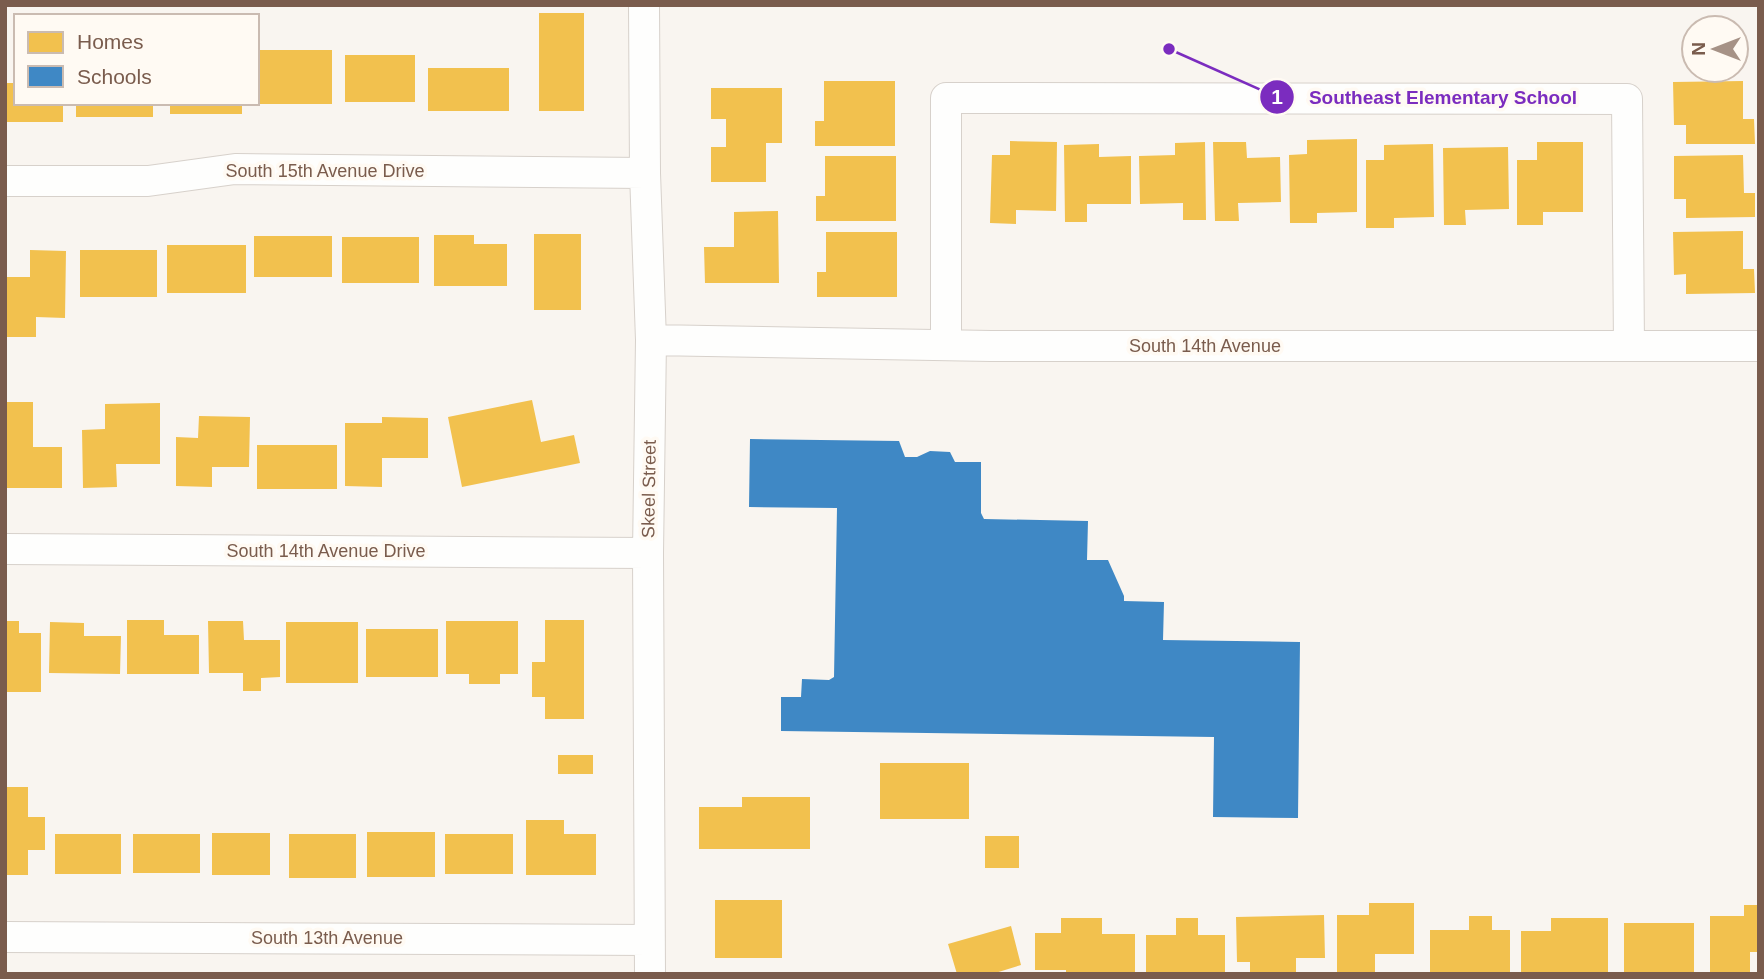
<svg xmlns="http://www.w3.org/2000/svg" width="1764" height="979" font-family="Arial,sans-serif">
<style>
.homes{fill:#f2c14e}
.schools{fill:#3f88c5}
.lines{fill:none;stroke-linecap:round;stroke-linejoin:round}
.street-casing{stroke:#d7d1cb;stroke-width:32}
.street{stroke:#fefefd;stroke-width:30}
.labels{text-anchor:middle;stroke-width:7;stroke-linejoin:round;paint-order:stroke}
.street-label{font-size:18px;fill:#7a5c4d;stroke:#fffaf3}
.leader{fill:none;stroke:#7b2cbf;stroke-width:2.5}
.callout-dot{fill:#7b2cbf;stroke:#fffaf3;stroke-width:2.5}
.mark-label{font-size:21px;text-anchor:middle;font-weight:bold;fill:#fff}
.callout-label{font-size:19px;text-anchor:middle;font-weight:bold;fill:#7b2cbf;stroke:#fffaf3;stroke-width:7;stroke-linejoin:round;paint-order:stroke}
</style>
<rect width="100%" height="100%" fill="#f9f5f0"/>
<!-- homes -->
<path class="homes" d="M539,13H584V111H539Z
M257,50H332V104H257Z
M345,55H415V102H345Z
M428,68H509V111H428Z
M824,81H895V146H815V121H824Z
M1743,81V119H1754L1755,144H1686V125H1674L1673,82Z
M5,83H16V103H63V122H5Z
M711,88H782V143H766V182H711V147H726V119H711Z
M76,103H153V117H76Z
M170,103H242V114H170Z
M1357,139V212L1317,213V223H1290L1289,155L1307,154V140Z
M1010,141L1057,142L1056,211L1016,210V224L990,223L992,155H1010Z
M1205,142L1206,220H1183V203L1140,204L1139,156L1175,155V143Z
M1213,142H1246L1247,158L1280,157L1281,202L1238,203L1239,221H1215Z
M1537,142H1583V212H1543V225H1517V160H1537Z
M1099,144V157L1131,156V204H1087V222H1065L1064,145Z
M1433,144L1434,217L1394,218V228H1366V160H1384V145Z
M1508,147L1509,209L1465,210L1466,225H1444L1443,148Z
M1743,155L1744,193H1755V217L1686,218V199H1674V156Z
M825,156H896V221H816V196H825Z
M778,211L779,283H705L704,247H734V212Z
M1743,231V269H1754L1755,293L1686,294V274L1674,275L1673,232Z
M826,232H897V297H817V272H826Z
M534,234H581V310H534Z
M434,235H474V244H507V286H434Z
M254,236H332V277H254Z
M342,237H419V283H342Z
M167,245H246V293H167Z
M30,250L66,251L65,318L36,317V337H5V277H30Z
M80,250H157V297H80Z
M532,400L541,442L574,435L580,463L462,487L448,417Z
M5,402H33V447H62V488H5Z
M160,403V464H116L117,487L83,488L82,430L105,429V404Z
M199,416L250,417L249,467H212V487L176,486V437L198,438Z
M382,417L428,418V458H382V487L345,486V423H382Z
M257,445H337V489H257Z
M127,620H164V635H199V674H127Z
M545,620H584V719H545V697H532V662H545Z
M5,621H19V633H41V692H6Z
M208,621H243L244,640H280V677L261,678V691H243V673H209Z
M446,621H518V674H500V684H469V674H446Z
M50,622L84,623V636H121L120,674L49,673Z
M286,622H358V683H286Z
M366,629H438V677H366Z
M558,755H593V774H558Z
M880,763H969V819H880Z
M5,787H28V817H45V850H28V875H5Z
M742,797H810V849H699V807H742Z
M526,820H564V834H596V875H526Z
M367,832H435V877H367Z
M212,833H270V875H212Z
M55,834H121V874H55Z
M133,834H200V873H133Z
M289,834H356V878H289Z
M445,834H513V874H445Z
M985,836H1019V868H985Z
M715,900H782V958H715Z
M1369,903H1414V954H1375V974H1337V915H1369Z
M1744,905H1759V952H1750V974H1710V916H1744Z
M1324,915L1325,958H1296V974H1250V962H1237L1236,917Z
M1469,916H1492V930H1510V974H1430V930H1469Z
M1061,918H1102V934H1135V974H1066V970H1035V933H1061Z
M1176,918H1198V935H1225V974H1146V935H1176Z
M1551,918H1608V974H1521V931H1551Z
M1624,923H1694V974H1624Z
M1011,926L1021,965L992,974H957L948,944Z"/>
<!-- schools -->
<path class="schools" d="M750,439L899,441L905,457H917L930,451L950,452L955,462H981V513L984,519L1088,521L1087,560H1108L1124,596V601L1164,602L1163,640L1300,642L1298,818L1213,817L1214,737L781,731V697H801L802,679L829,680L834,677L837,508L749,507Z"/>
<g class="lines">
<defs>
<path id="street" d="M644,5L645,173L651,340L648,553L650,974
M5,181H148L235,169L645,173
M651,340L991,346H1759
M946,345V98L1627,99L1629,346
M5,549L648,553
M5,937L649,940"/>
</defs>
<!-- street casing -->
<use href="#street" class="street-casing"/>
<!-- street -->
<use href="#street" class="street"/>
</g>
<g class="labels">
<!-- street labels -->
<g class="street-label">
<text x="325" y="177">South 15th Avenue Drive</text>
<text x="1205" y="352">South 14th Avenue</text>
<text transform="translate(649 489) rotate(-89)" y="6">Skeel Street</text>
<text x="326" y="557">South 14th Avenue Drive</text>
<text x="327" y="944">South 13th Avenue</text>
</g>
</g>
<!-- callouts -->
<path class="leader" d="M1169 49L1277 97"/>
<g class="callout-dot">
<circle cx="1169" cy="49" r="7"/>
<circle cx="1277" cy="97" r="18"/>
</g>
<g class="mark-label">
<text x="1277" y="104">1</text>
</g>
<g class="callout-label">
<text x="1443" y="104">Southeast Elementary School</text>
</g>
<!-- border -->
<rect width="1764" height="979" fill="none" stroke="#7a5c4d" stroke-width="14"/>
<!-- legend -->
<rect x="14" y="14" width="245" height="91" fill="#fffaf3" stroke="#cabbb1" stroke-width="2"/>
<rect x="28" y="32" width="35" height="21" fill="#f2c14e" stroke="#cabbb1" stroke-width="2"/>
<text x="77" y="49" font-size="21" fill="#7a5c4d">Homes</text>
<rect x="28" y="66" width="35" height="21" fill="#3f88c5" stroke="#cabbb1" stroke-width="2"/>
<text x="77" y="84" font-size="21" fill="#7a5c4d">Schools</text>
<!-- north arrow -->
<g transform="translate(1715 49) rotate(270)"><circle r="33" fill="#fffaf3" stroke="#cabbb1" stroke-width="2"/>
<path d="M0-5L12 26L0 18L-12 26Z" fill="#a69286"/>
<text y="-10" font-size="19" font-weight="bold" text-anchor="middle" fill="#7a5c4d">N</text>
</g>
</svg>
